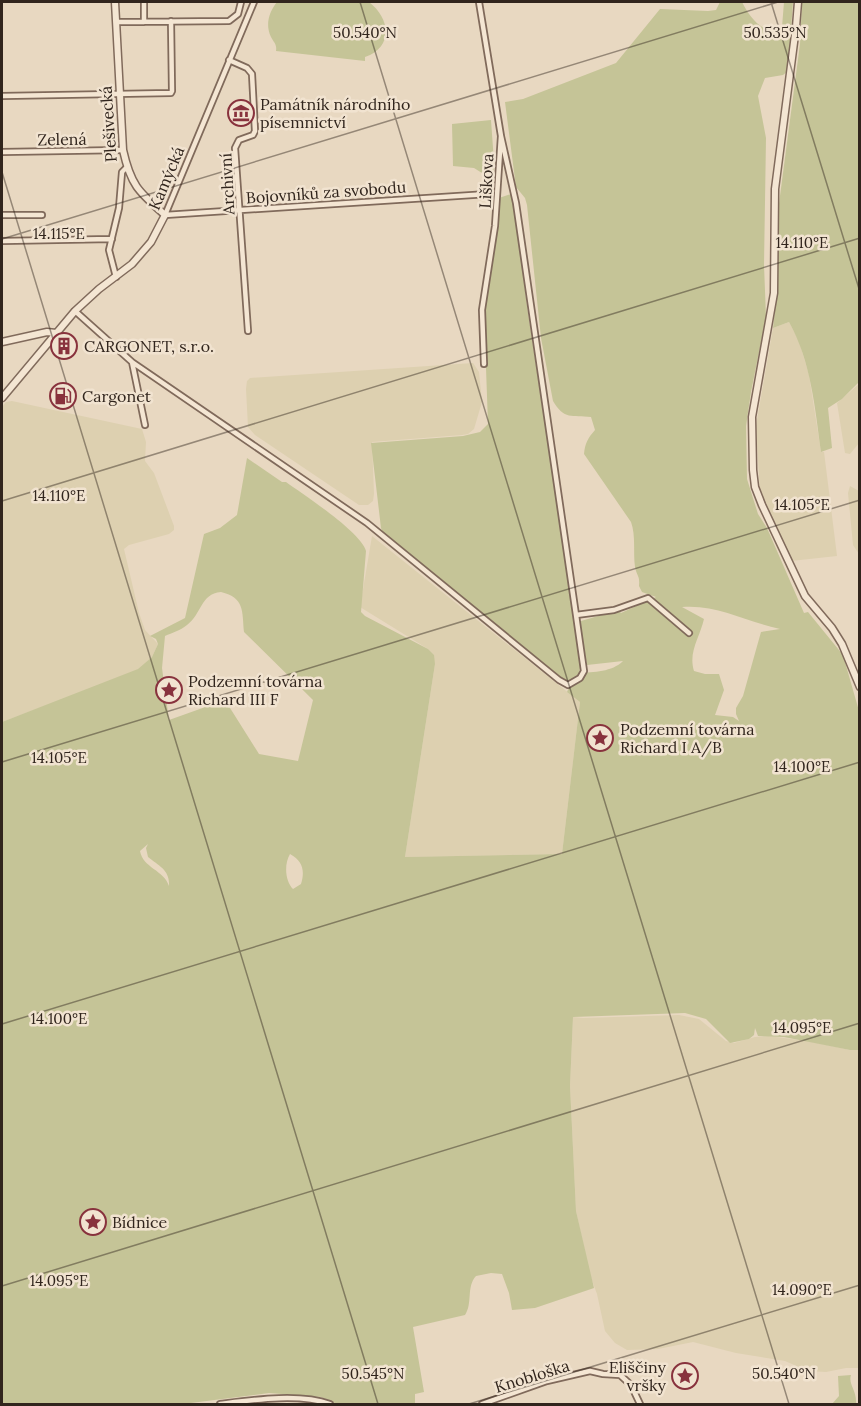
<svg xmlns="http://www.w3.org/2000/svg" width="861" height="1406" font-family="Lora,serif">
<style>
.farmland{fill:#ddd0b0}
.green{fill:#c5c497;fill-rule:evenodd}
.lines{fill:none;stroke-linecap:round;stroke-linejoin:round}
.minor-casing{stroke:#806a5b;stroke-width:8}
.tertiary-casing{stroke:#806a5b;stroke-width:9}
.minor{stroke:#f4e6d3;stroke-width:4.5}
.tertiary{stroke:#f4e6d3;stroke-width:6}
.ticks{fill:none;stroke:#31251d;stroke-width:1.5;stroke-opacity:0.45}
.labels{text-anchor:middle;stroke-width:5;stroke-linejoin:round;paint-order:stroke}
.poi-label{font-size:16px;fill:#31251d;stroke:#f1e3d0;text-anchor:start}
.street-label{font-size:16px;fill:#31251d;stroke:#f1e3d0}
.ticks-label{font-size:15px;text-anchor:middle;fill:#31251d;stroke:#f1e3d0;stroke-width:5;stroke-linejoin:round;paint-order:stroke}
</style>
<rect width="100%" height="100%" fill="#e8d8c1"/>
<!-- farmland -->
<path class="farmland" d="M789,322L799,341L809,375L821,452H824L837,556L791,561L760,493L756,426L773,328Z
M473,363L479,372L482,402L474,429L468,434L462,435L372,442L374,494L373,501L368,505H359L255,435L248,427L246,389L247,381L250,378Z
M859,384V443L850,454L845,453L837,403Z
M12,401L142,429L146,442L145,461L154,473L174,526V530L169,534L129,545L124,549L139,613L145,630L158,644L152,657L139,669L119,678L2,722V407L6,402Z
M850,486L859,491V554L853,545L848,493Z
M372,536L580,702L562,854L405,857L435,664L428,649L360,607Z
M679,1015L699,1019L726,1041L734,1043L755,1037L768,1036L808,1041L850,1050H859V1368H846L826,1372L808,1371L785,1361L736,1353L693,1342L658,1349L627,1350L615,1343L605,1331L597,1294L590,1275L576,1211L570,1086L573,1017L583,1018Z"/>
<!-- green -->
<path class="green" d="M277,2H369C390,18 394,47 365,57V61L276,51C277,44 274,43 271,37C265,25 269,12 277,2Z
M720,2H742C749,16 760,31 777,32L782,27L784,2H793L788,71L783,75L765,78L758,96L766,138L764,265L766,317L751,392L746,426L747,479L758,514L767,528L804,613L808,612L843,655L859,711V1050H850L784,1037L758,1036L755,1028L754,1035L749,1039L730,1043L706,1019L685,1013L573,1017L570,1086L576,1211L594,1288L535,1308L512,1310L509,1293L502,1274L491,1273L476,1276C466,1287 473,1303 465,1315L413,1327L424,1392L415,1394V1404H337L321,1397L269,1393L183,1404H2V722L138,669L152,657L158,644L156,639L150,636L185,618L204,534L220,528L237,515L247,458L282,482H286C304,495 361,532 366,551L361,612L365,616L428,649L434,655L435,664L405,857L562,854L580,702L567,692L572,680H565L552,671L384,535L381,528L371,443L463,436L480,432L488,424L484,312L499,198L511,194L514,205L527,306L581,664L579,673C594,672 612,672 623,661L587,665L580,625L581,621L619,610L621,613L656,597L642,592L639,586C640,575 637,577 635,567C633,552 636,536 631,522L584,454C585,443 588,438 595,430L591,417C572,415 564,420 553,401L541,338L527,205L525,198L516,187L505,102L523,99L616,63L660,9L708,11L716,10ZM221,592C245,598 242,611 244,632L313,700L298,761L259,754L225,700L169,720L162,668L165,636C172,633 181,630 187,625C202,614 200,594 221,592ZM682,607C717,604 747,622 780,629L761,632L743,696L736,708V714L739,721L733,717L715,715L724,690L719,674H705L694,671C688,652 700,637 704,619ZM148,844L146,848L148,857C159,866 170,870 169,886C164,870 143,868 140,851ZM290,854C303,861 305,871 301,884L293,889C285,881 284,864 290,854Z
M802,2H860L859,382L842,399L828,408L832,448L821,452C815,408 811,361 789,322L773,328L778,283V211L800,44Z
M491,120L494,162L493,178H490L474,168L453,166L452,124Z
M851,1375C848,1385 857,1390 856,1404H832L839,1396L838,1376Z"/>
<g class="lines">
<defs>
<path id="minor" d="M144,2V22
M254,2L165,215L488,194
M479,2L501,136L495,226L482,310L484,364
M116,22L229,21L238,14L241,2
M229,60L247,68L252,74L255,131L253,135L239,140L235,148L248,331
M2,96L171,93L172,91L171,21
M501,136L516,203L576,615L614,610L648,598L689,633
M2,152L123,150
M2,215H42
M2,241L112,239
M116,277L109,250L119,208L122,172L127,167
M75,311L132,362L145,425
M132,362L367,523L559,680L568,685L580,678L584,671L576,615
M220,1404C252,1400 299,1393 330,1404
M482,1404L547,1381L590,1371L603,1374L620,1375L631,1385L640,1404"/>
<path id="tertiary" d="M798,2L796,27L775,189L774,293L752,417L753,470L755,487L762,505L805,596L832,628L842,644L860,687
M2,342L47,332L56,333
M2,398L75,311L99,289L132,264L151,242L165,215C139,192 131,186 123,150L115,2"/>
</defs>
<!-- minor casing -->
<use href="#minor" class="minor-casing"/>
<!-- tertiary casing -->
<use href="#tertiary" class="tertiary-casing"/>
<!-- minor -->
<use href="#minor" class="minor"/>
<!-- tertiary -->
<use href="#tertiary" class="tertiary"/>
</g>
<!-- ticks -->
<path class="ticks" d="M360,2L789,1404M771,2L860,292M2,172L378,1404M2,239L778,2M2,501L860,238M2,762L860,500M2,1024L860,762M2,1286L860,1023M469,1404L860,1285"/>
<!-- icons -->
<defs>
<symbol id="museum-ring" viewBox="-11 -11 22 22"><circle r="9.5" fill="#f1e3d0" stroke="#88323d" stroke-width="1.5"/><path d="M0-6L6-3V-2H-6V-3ZM-5-1h2V3h-2ZM-1-1h2V3h-2ZM3-1h2V3H3ZM-6 4H6V6H-6Z" fill="#88323d"/></symbol>
<symbol id="building-ring" viewBox="-11 -11 22 22"><circle r="9.5" fill="#f1e3d0" stroke="#88323d" stroke-width="1.5"/><path d="M-4-6H4V6H1V3H-1V6H-4ZM-2.5-4.3h1.7v1.8h-1.7ZM.8-4.3h1.7v1.8H.8ZM-2.5-1h1.7V.8h-1.7ZM.8-1h1.7V.8H.8Z" fill="#88323d"/></symbol>
<symbol id="fuel-ring" viewBox="-11 -11 22 22"><circle r="9.5" fill="#f1e3d0" stroke="#88323d" stroke-width="1.5"/><path d="M-5.5-6h7V0h2V4h1.3V-2.5L3-4.5l.8-.8L6-3V5H2.5V1h-1V6h-7ZM-4.2-4.7v3.2H.2V-4.7Z" fill="#88323d"/></symbol>
<symbol id="sight-ring" viewBox="-11 -11 22 22"><circle r="9.5" fill="#f1e3d0" stroke="#88323d" stroke-width="1.5"/><path d="M0-6L1.8-2.2L6-1.7L2.9 1.2L3.7 5.4L0 3.3L-3.7 5.4L-2.9 1.2L-6-1.7L-1.8-2.2Z" fill="#88323d"/></symbol>
</defs>
<g fill-rule="evenodd">
<use href="#museum-ring" x="226" y="98" width="30" height="30"/>
<use href="#building-ring" x="49" y="331" width="30" height="30"/>
<use href="#fuel-ring" x="48" y="381" width="30" height="30"/>
<use href="#sight-ring" x="154" y="675" width="30" height="30"/>
<use href="#sight-ring" x="585" y="723" width="30" height="30"/>
<use href="#sight-ring" x="78" y="1207" width="30" height="30"/>
<use href="#sight-ring" x="670" y="1361" width="30" height="30"/>
</g>
<g class="labels">
<!-- poi labels -->
<g class="poi-label">
<text x="260" y="110">Památník národního<tspan x="260" dy="18">písemnictví</tspan></text>
<text x="84" y="352">CARGONET, s.r.o.</text>
<text x="82" y="402">Cargonet</text>
<text x="188" y="687">Podzemní továrna<tspan x="188" dy="18">Richard III F</tspan></text>
<text x="620" y="735">Podzemní továrna<tspan x="620" dy="18">Richard I A/B</tspan></text>
<text x="112" y="1228">Bídnice</text>
<text x="666" y="1373" text-anchor="end">Eliščiny<tspan x="666" dy="18">vršky</tspan></text>
</g>
<!-- street labels -->
<g class="street-label">
<text transform="translate(108 124) rotate(-94)" y="6">Plešivecká</text>
<text transform="translate(62 139) rotate(-1)" y="6">Zelená</text>
<text transform="translate(166 178) rotate(-67)" y="6">Kamýcká</text>
<text transform="translate(486 181) rotate(-87)" y="6">Liškova</text>
<text transform="translate(227 184) rotate(-93)" y="6">Archivní</text>
<text transform="translate(326 192) rotate(-4)" y="6">Bojovníků za svobodu</text>
<text transform="translate(532 1376) rotate(-17)" y="6">Knobloška</text>
</g>
</g>
<g class="ticks-label">
<text x="365" y="38">50.540°N</text>
<text x="775" y="38">50.535°N</text>
<text x="59" y="239">14.115°E</text>
<text x="802" y="248">14.110°E</text>
<text x="59" y="501">14.110°E</text>
<text x="802" y="510">14.105°E</text>
<text x="59" y="763">14.105°E</text>
<text x="802" y="772">14.100°E</text>
<text x="59" y="1024">14.100°E</text>
<text x="802" y="1033">14.095°E</text>
<text x="59" y="1286">14.095°E</text>
<text x="802" y="1295">14.090°E</text>
<text x="373" y="1379">50.545°N</text>
<text x="784" y="1379">50.540°N</text>
</g>
<!-- border -->
<rect width="861" height="1406" fill="none" stroke="#31251d" stroke-width="6"/>
</svg>
